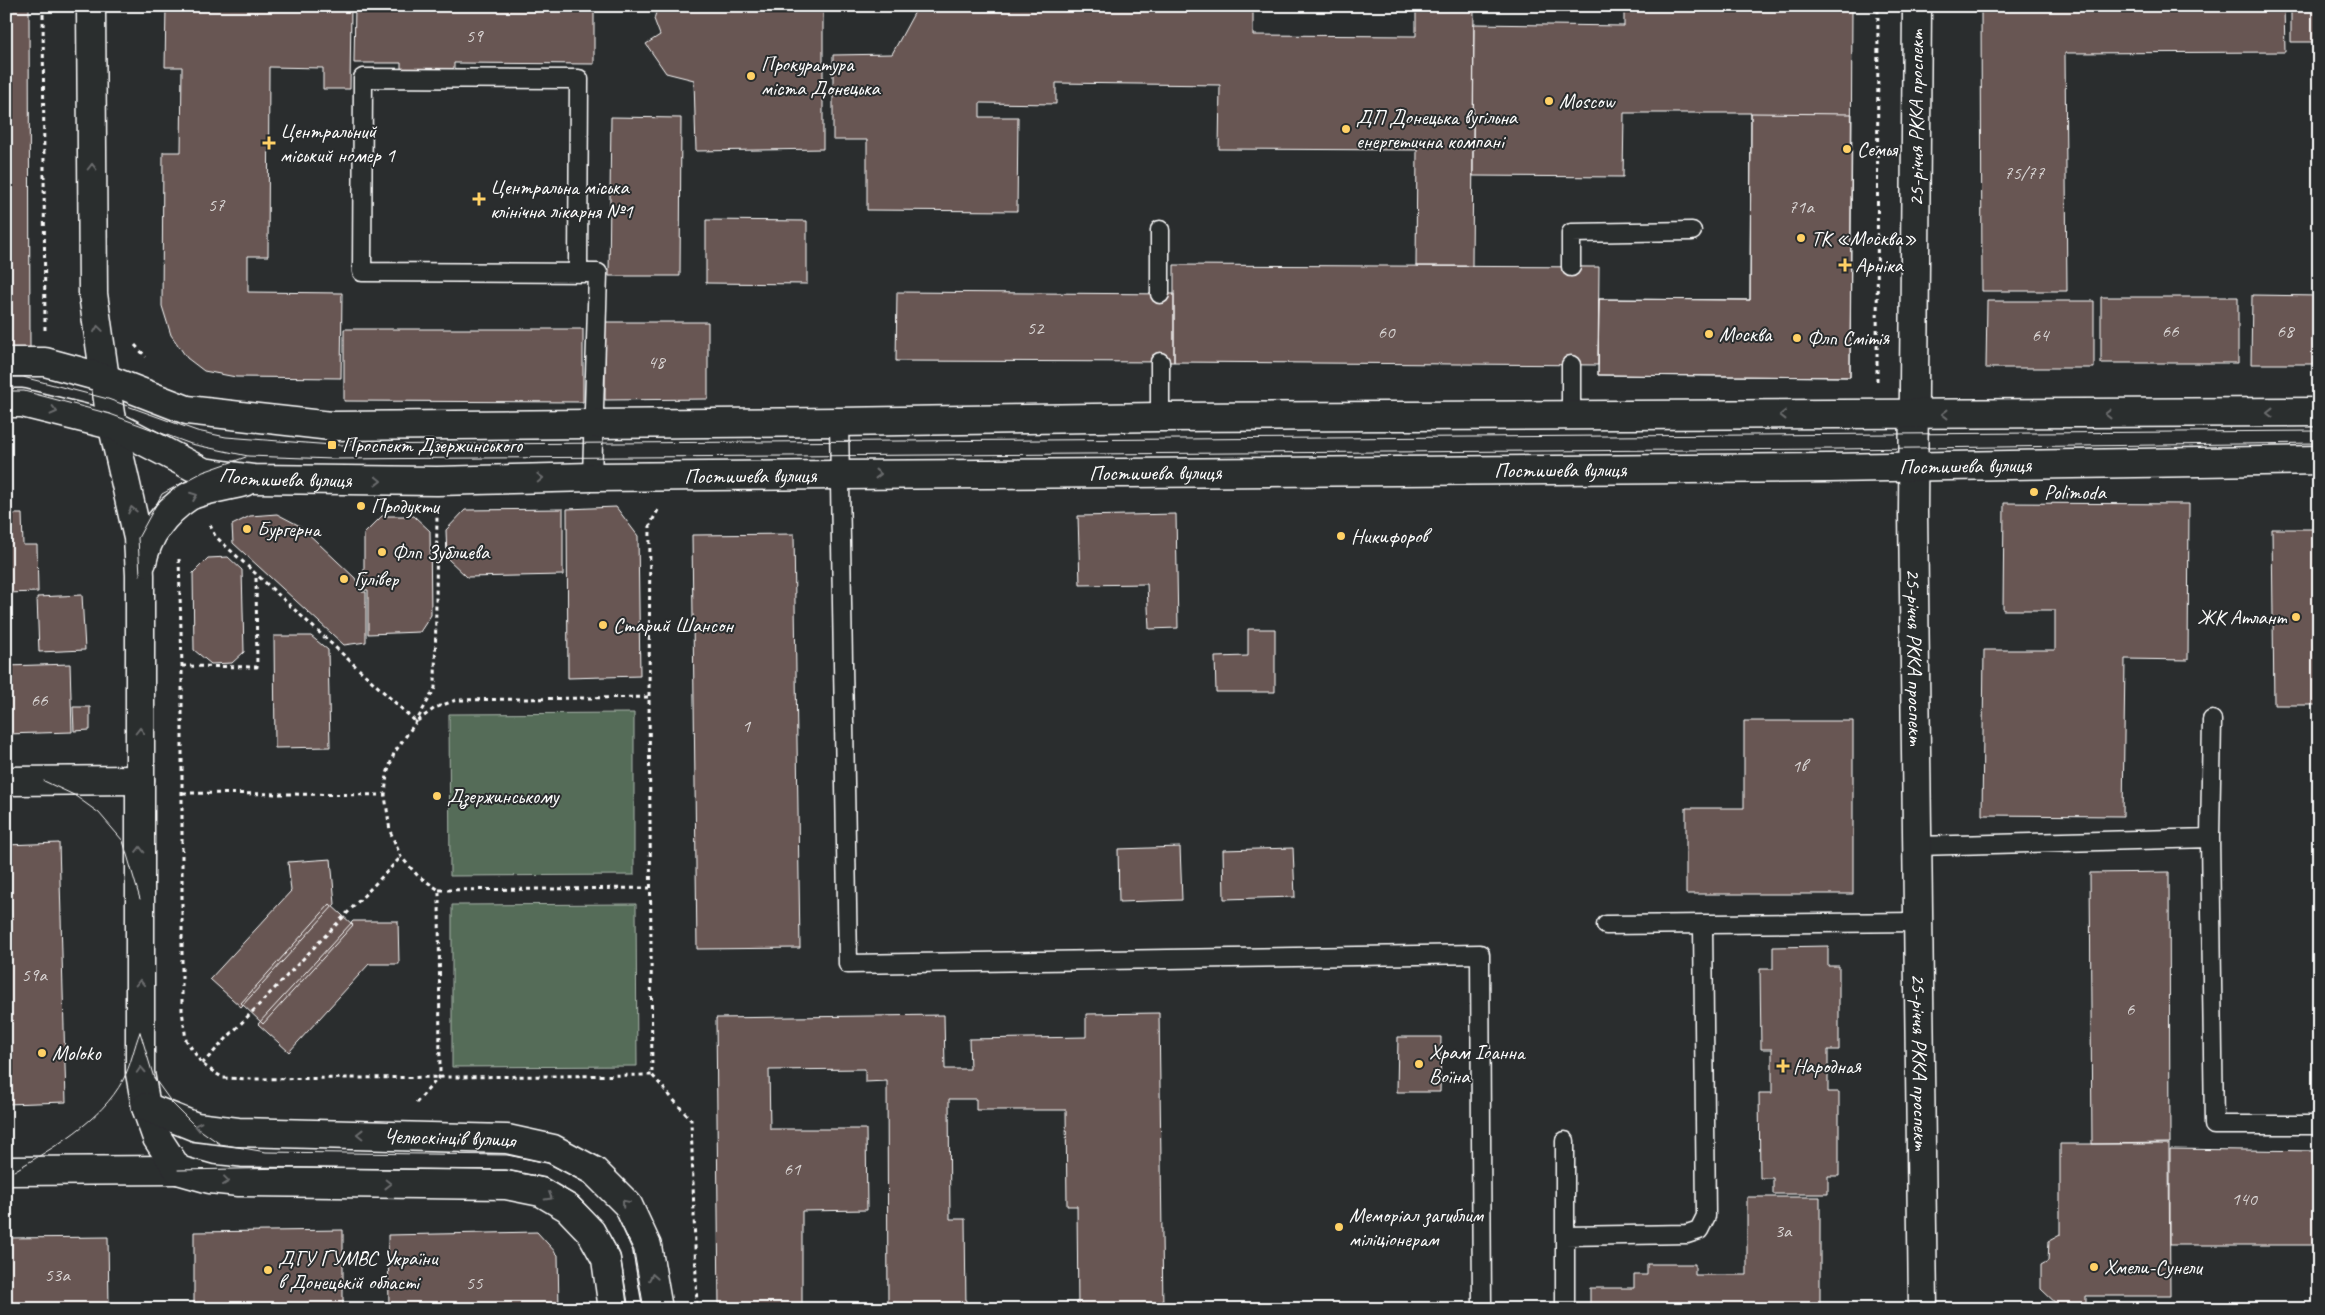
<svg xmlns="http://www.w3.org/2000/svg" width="2325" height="1315" font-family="Caveat,sans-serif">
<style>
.green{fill:#556c58;stroke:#aab6ac}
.building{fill:#685653;stroke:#fff}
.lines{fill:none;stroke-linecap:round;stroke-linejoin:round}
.service-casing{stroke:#fff;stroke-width:21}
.minor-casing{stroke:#fff;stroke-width:31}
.tertiary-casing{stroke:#fff;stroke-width:31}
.path{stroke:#fff;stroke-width:3;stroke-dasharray:4 4;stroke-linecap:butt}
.service{stroke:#2a2d2e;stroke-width:18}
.minor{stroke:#2a2d2e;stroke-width:28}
.tertiary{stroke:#2a2d2e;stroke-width:28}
.tram{stroke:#fff;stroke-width:1}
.oneway{stroke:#6a6c6d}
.poi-dot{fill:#ffd166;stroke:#2a2d2e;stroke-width:2}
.labels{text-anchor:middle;stroke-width:4;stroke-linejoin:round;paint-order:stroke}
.number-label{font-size:19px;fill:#d9d5d4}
.poi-label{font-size:21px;fill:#fff;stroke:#2a2d2e;text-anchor:start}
.street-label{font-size:21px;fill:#fff;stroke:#2a2d2e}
</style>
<rect width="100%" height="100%" fill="#2a2d2e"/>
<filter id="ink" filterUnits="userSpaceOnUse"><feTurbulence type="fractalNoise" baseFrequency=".02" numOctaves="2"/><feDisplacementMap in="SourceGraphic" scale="10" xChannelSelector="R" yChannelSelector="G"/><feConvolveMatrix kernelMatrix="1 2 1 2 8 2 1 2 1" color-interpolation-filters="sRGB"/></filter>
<g filter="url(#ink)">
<!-- green -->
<path class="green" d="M634,713V875L450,876L449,714Z
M636,904L637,1066L452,1067V905Z"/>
<!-- building -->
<path class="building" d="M6,6H29L30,350H6Z
M166,6H351L350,89H323V68L269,67L268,256H248V292L342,293L341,378L236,377L204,371L187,358L171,335L162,306L163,152H181L182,67H165Z
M355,6H594V64L454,63V76L401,75V63H354Z
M658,6H823V149L696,151L694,80L666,73L646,44L660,35L654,19Z
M918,6H1253V35L1416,36V6H1474L1472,266H1416L1417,150L1219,149L1220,85L1056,83V104L980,103V117H1018L1017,211L867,210V140H833V55L892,54Z
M1624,6H1852L1850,377L1598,375L1599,299L1750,300L1751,113H1624L1623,177L1473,176L1474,24L1624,26Z
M1981,6H2284L2285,52L2065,53L2067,291H1982Z
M2291,6H2319V42H2291Z
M1751,113L1852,114L1850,377L1598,375L1599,299L1750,300Z
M611,117L681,118L680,276H609Z
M706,220L807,221V284L706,283Z
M1174,265L1599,267L1598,365L1174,362Z
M897,292L1174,294V362L896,361Z
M2252,295L2319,296V364H2251Z
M2101,297H2238V363H2101Z
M1987,301H2094V368H1986Z
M605,322H708V399L605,400Z
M344,329H583V402L344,401Z
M2004,503L2189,504L2188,660L2125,659L2123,816L1982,815L1984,650H2055V610H2003Z
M616,507L638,536L640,676L568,678L567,509Z
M563,509V575L467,577L447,558L446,530L465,510Z
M6,514H22L23,545H37L38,592L6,593Z
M277,514L300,526L355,578L362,592H366V642L344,645L233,543L232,525L250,516Z
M1176,514L1178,628L1149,629L1147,584L1080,585L1078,516Z
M382,516H414L430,531L431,615L420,632L368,634V590H364V534Z
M2272,529H2319V705H2274Z
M794,534L800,948L697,949L692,535Z
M228,557L242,570L244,652L232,663L211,664L194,650L193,573L208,558Z
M82,595L85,650L39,652L37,597Z
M1248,629H1275V692H1216L1215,657L1248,656Z
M274,636H311L328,650L330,747L275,748Z
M70,664L72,732L6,734V666Z
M73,707H90V730L74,731Z
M1744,721H1853V894H1686V808H1744Z
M59,843L66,1102L6,1104V845Z
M1180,847L1182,900L1119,902L1118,849Z
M1293,848L1295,897L1224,899L1223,850Z
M331,859L335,904L241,1007L210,979L291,891L288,862Z
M2169,872L2170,1143L2092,1144L2090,873Z
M330,904L353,925L263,1024L241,1003Z
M353,921H398L399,964H369L289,1052L258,1024Z
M1828,946V966H1839V1050H1828V1092H1839V1176H1828V1194H1773V1178H1760L1759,1093H1772V1049H1761L1760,969H1773V947Z
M1159,1013L1163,1309H1078L1077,1206H1067L1066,1110H976V1099H949L950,1219H965L966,1309H888L887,1081L865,1082V1069L769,1070L770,1129H866L867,1210L802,1211V1309H719L716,1018L944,1015L945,1069H970L969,1039L1086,1037V1014Z
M1398,1037H1441L1440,1092H1397Z
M2060,1144H2169L2170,1296H2086V1308H2061L2041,1289V1265L2048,1261L2049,1241L2060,1235Z
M2170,1149L2319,1151V1245H2170Z
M1747,1197H1820V1309H1590V1288H1634V1275H1647V1264H1695V1275H1747Z
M343,1230V1309H194V1232Z
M537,1232L558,1255L559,1309H389L388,1235Z
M108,1237L109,1309H6V1238Z"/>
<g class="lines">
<defs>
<path id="service" d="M1571,267V233L1692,231
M578,272L579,79L363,78L362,272L598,273L592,477
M1160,294V230
M1160,362V417
M1571,365V415
M839,422L848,964L1480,954L1482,1309
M2212,720L2210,838L2214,1125H2319
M1917,846L2210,838
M1606,925L1918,922
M1565,1236L1687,1234L1699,1230L1706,1216L1703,926
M1565,1309V1141"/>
<path id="minor" d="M6,781L140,780
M6,1171L178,1170"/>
<g id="tertiary">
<path d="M91,6L93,294L110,414L138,538L140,575V1073L146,1107L157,1138L178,1170L210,1179L239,1182L506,1185L541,1192L568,1208L591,1232L606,1259L613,1309"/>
<path id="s1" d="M1917,6L1913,512L1923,1309"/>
<path d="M6,362H45L104,378L187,410L331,426L839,422L1160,417L2319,412"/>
<path id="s2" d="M6,403H22L115,426L203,472L254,479L437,481L592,477L838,475L1829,468L2319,460"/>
<path d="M142,562C148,534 164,513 188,497C200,490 229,486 244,482"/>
<path id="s3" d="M146,1107L196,1127L238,1132L507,1139L553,1149L594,1171L628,1205L647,1246L658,1309"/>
</g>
</defs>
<!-- service casing -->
<use href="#service" class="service-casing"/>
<!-- minor casing -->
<use href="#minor" class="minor-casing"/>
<!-- tertiary casing -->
<use href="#tertiary" class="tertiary-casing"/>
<!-- path -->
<path class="path" d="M43,6L45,331
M135,345L146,357
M1877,381L1878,6
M658,510L650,525L649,697L652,1075L691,1120L697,1309
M210,525L215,536L416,722L435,708L456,700L649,697
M179,559L182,666V1010L186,1040L202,1064L223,1078L254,1079L652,1075
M182,666L257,667L256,576
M183,793L385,795
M439,890L650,888
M202,1064L401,857
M416,1103L440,1076L439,890L418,876L401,857L390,831L385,795L387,774L394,753L416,722L435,688L437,515"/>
<!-- service -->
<use href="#service" class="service"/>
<!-- minor -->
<use href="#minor" class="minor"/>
<!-- tertiary -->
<use href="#tertiary" class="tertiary"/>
<!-- tram -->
<path class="tram" d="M6,377H23L108,399L197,431L226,437L332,445L2319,431
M6,391H24L110,414L191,444L248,456L333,459L1838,449L2319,443
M140,575L138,538L162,494L203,472L246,457
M44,781L74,795L99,813L123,841L140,899
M140,1032L154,1078L172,1103L196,1127L220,1144L266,1152L507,1155L548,1163L585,1183L616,1214L634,1251L644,1309
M178,1170L294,1168L506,1170L545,1178L576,1196L603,1223L620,1255L629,1309
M14,1171C53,1148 101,1121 123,1080C131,1065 134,1047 140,1032"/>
</g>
<!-- one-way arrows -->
<defs><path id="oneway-chevron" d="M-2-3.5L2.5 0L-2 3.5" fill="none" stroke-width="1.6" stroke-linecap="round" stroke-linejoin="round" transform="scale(1.25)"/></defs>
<g class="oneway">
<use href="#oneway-chevron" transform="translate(92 167) rotate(-90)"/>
<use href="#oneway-chevron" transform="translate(98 329) rotate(-98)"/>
<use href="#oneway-chevron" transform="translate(54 411) rotate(14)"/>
<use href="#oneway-chevron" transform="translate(2270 413) rotate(180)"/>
<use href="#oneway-chevron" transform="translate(1945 414) rotate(180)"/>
<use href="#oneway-chevron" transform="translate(2108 414) rotate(180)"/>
<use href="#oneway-chevron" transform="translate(1783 415) rotate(180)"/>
<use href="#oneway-chevron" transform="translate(878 474)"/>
<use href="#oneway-chevron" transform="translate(540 478) rotate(-2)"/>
<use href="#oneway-chevron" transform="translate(378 481) rotate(1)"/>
<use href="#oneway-chevron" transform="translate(194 496) rotate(-21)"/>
<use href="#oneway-chevron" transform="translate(132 510) rotate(-103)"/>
<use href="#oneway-chevron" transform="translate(140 731) rotate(-90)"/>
<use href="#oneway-chevron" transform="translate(140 850) rotate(-90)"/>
<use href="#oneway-chevron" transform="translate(140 983) rotate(-90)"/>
<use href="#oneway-chevron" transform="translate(141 1070) rotate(-93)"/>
<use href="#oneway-chevron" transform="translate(198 1126) rotate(-167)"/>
<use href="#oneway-chevron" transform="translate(360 1134) rotate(-179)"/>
<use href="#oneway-chevron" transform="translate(226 1181) rotate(7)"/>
<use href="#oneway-chevron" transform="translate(388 1184) rotate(1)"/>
<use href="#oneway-chevron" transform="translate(549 1197) rotate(31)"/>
<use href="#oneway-chevron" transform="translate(625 1203) rotate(-130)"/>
<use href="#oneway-chevron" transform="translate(653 1277) rotate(-100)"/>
</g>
</g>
<!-- markers -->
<g class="poi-dot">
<circle cx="751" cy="76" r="5"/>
<circle cx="1549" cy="101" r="5"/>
<circle cx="1346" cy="129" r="5"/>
<path d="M266.5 135.5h5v5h5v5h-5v5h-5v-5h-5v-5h5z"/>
<circle cx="1847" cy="149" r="5"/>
<path d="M476.5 191.5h5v5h5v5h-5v5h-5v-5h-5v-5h5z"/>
<circle cx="1801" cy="238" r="5"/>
<path d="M1842.5 257.5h5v5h5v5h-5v5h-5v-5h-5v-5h5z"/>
<circle cx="1709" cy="334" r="5"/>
<circle cx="1797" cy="338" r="5"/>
<rect x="327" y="440" width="10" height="10" rx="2.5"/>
<circle cx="2034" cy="492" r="5"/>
<circle cx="361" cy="506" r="5"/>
<circle cx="247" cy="529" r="5"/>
<circle cx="1341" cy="536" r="5"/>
<circle cx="382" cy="552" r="5"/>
<circle cx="344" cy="579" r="5"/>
<circle cx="2296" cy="617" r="5"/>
<circle cx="603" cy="625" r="5"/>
<circle cx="437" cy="796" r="5"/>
<circle cx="42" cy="1053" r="5"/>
<circle cx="1419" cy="1064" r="5"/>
<path d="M1780.5 1058.5h5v5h5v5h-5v5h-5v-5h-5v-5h5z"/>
<circle cx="1339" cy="1227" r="5"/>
<circle cx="2094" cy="1267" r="5"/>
<circle cx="268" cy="1270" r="5"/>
</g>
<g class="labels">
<!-- number labels -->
<g class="number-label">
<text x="474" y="42">59</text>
<text x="2024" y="179">75/77</text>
<text x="216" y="211">57</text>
<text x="1801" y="213">71а</text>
<text x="1035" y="334">52</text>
<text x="2170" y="337">66</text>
<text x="2285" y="337">68</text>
<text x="1386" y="338">60</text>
<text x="2040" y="341">64</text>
<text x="656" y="368">48</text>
<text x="39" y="706">66</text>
<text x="746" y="732">1</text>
<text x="1799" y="772">1в</text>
<text x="34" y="981">59а</text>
<text x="2130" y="1015">6</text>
<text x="792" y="1175">61</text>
<text x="2244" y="1205">140</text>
<text x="1783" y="1237">3а</text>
<text x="57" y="1281">53а</text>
<text x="474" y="1289">55</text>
</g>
<!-- poi labels -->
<g class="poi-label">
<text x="761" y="71">Прокуратура<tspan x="761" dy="24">міста Донецька</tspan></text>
<text x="1559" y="108">Moscow</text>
<text x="1356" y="124">ДП Донецька вугільна<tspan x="1356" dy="24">енергетична компані</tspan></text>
<text x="280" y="138">Центральний<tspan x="280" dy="24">міський номер 1</tspan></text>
<text x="1857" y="156">Семья</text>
<text x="490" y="194">Центральна міська<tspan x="490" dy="24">клінічна лікарня №1</tspan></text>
<text x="1811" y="245">ТК «Москва»</text>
<text x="1855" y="272">Арніка</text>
<text x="1719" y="341">Москва</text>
<text x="1807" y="345">Флп Смітія</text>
<text x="342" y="452">Проспект Дзержинського</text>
<text x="2044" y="499">Polimoda</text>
<text x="371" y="513">Продукти</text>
<text x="257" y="536">Бургерна</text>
<text x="1351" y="543">Никифоров</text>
<text x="392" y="559">Флп Зублиева</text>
<text x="354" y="586">Гулівер</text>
<text x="2286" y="624" text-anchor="end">ЖК Атлант</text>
<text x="613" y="632">Старий Шансон</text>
<text x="447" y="803">Дзержинському</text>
<text x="1429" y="1059">Храм Іоанна<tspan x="1429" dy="24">Воїна</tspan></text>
<text x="52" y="1060">Moloko</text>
<text x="1793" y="1073">Народная</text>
<text x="1349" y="1222">Меморіал загиблим<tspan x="1349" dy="24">міліціонерам</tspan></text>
<text x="278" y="1265">ДГУ ГУМВС України<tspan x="278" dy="24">в Донецькій області</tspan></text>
<text x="2104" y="1274">Хмели-Сунели</text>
</g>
<!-- street labels -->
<g class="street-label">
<text transform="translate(1916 118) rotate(-90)" y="7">25-річчя РККА проспект</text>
<text dy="7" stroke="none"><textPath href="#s2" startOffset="1974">Постишева вулиця</textPath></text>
<text dy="7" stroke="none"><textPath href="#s2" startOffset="1569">Постишева вулиця</textPath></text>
<text dy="7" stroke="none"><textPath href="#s2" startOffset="1164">Постишева вулиця</textPath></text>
<text dy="7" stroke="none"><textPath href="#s2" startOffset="759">Постишева вулиця</textPath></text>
<text dy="7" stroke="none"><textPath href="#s2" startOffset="294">Постишева вулиця</textPath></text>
<text dy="7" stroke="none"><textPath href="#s1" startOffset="651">25-річчя РККА проспект</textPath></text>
<text dy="7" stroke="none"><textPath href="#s1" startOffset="1056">25-річчя РККА проспект</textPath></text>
<text dy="7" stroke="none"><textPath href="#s3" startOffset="308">Челюскінців вулиця</textPath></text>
</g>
</g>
<!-- margin -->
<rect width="2325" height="1315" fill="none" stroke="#2a2d2e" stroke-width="25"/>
<rect x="12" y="12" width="2300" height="1290" fill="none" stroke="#fff" stroke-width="2" filter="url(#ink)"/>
</svg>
